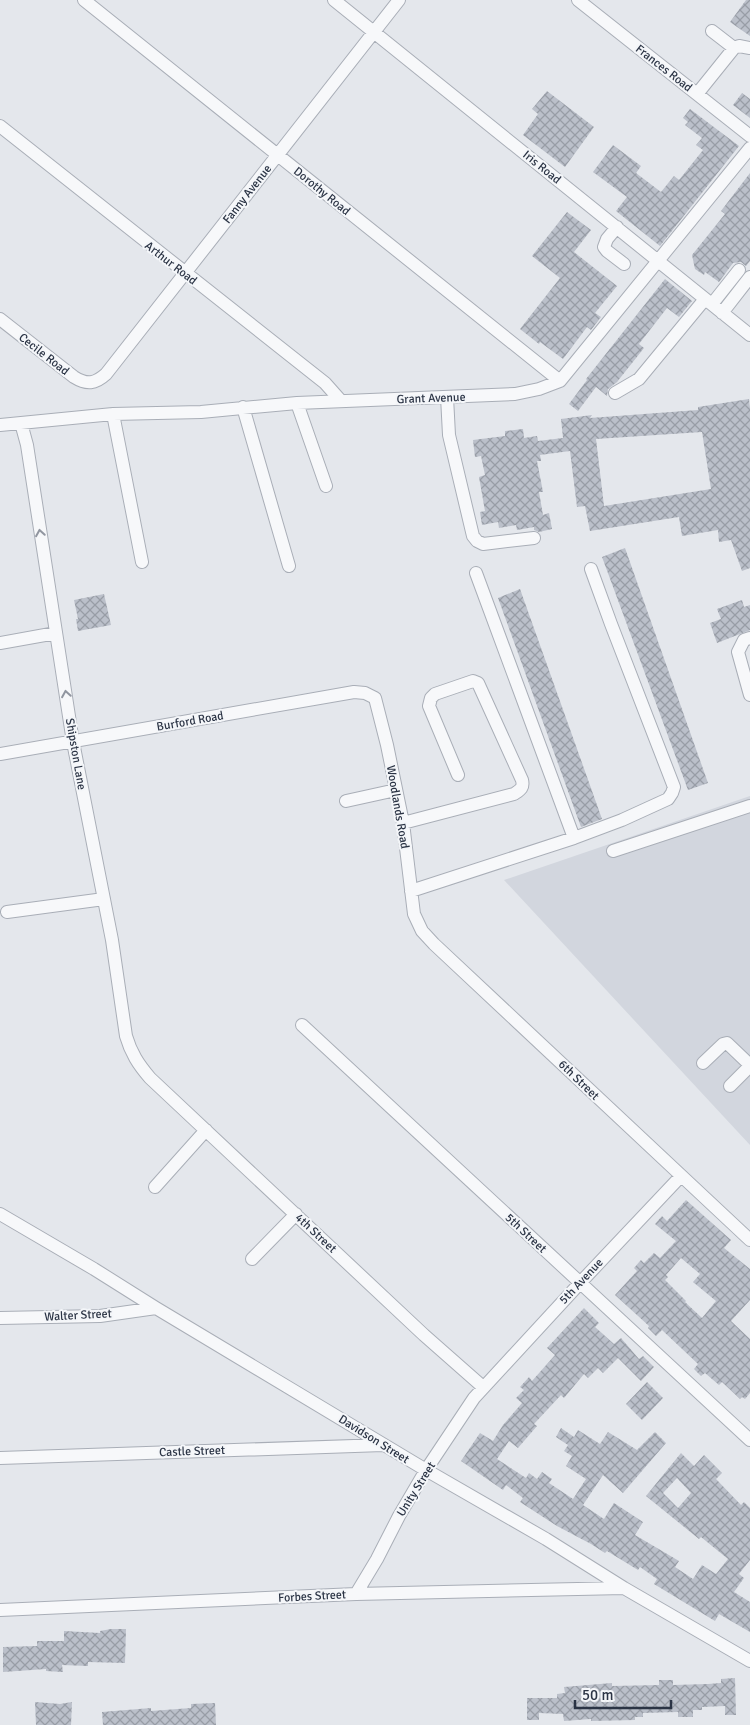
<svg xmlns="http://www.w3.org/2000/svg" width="750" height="1725" font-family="Signika,sans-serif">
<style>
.built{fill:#d2d6de}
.building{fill:url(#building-cross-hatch);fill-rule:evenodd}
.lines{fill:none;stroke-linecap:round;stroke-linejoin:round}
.minor-casing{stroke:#a9aeb7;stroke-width:14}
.minor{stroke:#f7f8fa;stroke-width:12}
.oneway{stroke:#9196a0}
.labels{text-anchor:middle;stroke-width:4;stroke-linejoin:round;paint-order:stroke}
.street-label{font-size:12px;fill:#2b3445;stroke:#f4f6f9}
</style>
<defs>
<pattern id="building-cross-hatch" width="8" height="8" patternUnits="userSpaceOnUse" patternTransform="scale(1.25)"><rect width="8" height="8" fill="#bbc0ca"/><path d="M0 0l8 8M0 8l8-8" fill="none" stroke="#989da6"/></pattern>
</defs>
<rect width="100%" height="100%" fill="#e4e7ec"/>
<!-- built -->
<path class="built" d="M750,796V1145L504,880Z"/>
<!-- building -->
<path class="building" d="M746,0H750V36L730,22Z
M547,91L594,127L565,167L523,135L538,114L532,109Z
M742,93L750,99V118L733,105Z
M690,109L739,146L660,246L616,211L627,197L593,172L613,145L641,166L636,173L661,192L674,176L679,180L703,150L696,145L702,138L685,125L688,122L683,118Z
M750,173V261L746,266L741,262L733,263L719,282L705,272L704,275L695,269L692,255L725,214L721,211Z
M567,212L591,230L574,252L617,286L595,313L601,317L591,330L587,327L563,359L540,342L539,344L520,329L560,278L532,256Z
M665,279L692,301L679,317L667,308L639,344L644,348L617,382L608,389L607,396L596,387L578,411L569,404L587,380L586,379Z
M749,399L750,408V568L742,571L731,540L719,542L718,530L682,536L679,517L590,531L585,506L577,507L570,451L540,455L541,461H537L543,492H539L543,515L549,513L552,529L539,532L534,530V527L517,530L516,525L499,528L498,522L482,525L480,512L485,511L479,477L485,475L481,456L475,457L473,440L505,436V431L523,429L524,438L537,436L538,441L563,438L561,419L592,415L590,418L698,410V407ZM702,432L711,489L604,506L596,439Z
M625,548L708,783L688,790L602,557Z
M520,589L602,819L581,827L498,598Z
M104,594L111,625L78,631L76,619H78L74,600Z
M742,600L744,607L750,605V630L717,643L710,623L721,619L717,609Z
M686,1200L731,1240L724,1248L750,1269V1300L731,1321L750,1339V1393L745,1399L742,1397L740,1399L722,1382L719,1385L705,1373L701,1376L694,1369L698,1364L662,1330L656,1336L648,1328L649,1326L615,1295L637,1271L634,1268L641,1260L644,1263L654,1253L660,1258L676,1241L655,1224L662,1216L667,1221ZM681,1258L700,1274L693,1282L716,1301L702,1318L685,1302L686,1301L665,1280L668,1277L666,1275Z
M584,1308L599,1323L595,1327L614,1344L621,1338L639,1359L643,1356L654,1367L641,1381L618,1358L603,1373L598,1368L588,1378L584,1374L564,1398L561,1395L534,1424L537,1426L518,1448L509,1441L497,1459L526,1478L529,1473L537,1479L542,1472L552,1479L549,1483L573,1499L586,1479L566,1466L572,1456L564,1451L568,1445L556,1437L561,1428L574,1437L578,1430L600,1444L608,1432L637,1450L655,1432L666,1443L623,1493L603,1475L583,1505L604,1519L614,1503L643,1522L635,1535L679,1561L675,1567L693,1579L702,1565L716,1574L728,1559L701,1537L699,1539L646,1496L681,1453L694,1466L704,1455L722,1473L716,1479L741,1505L744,1502L750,1508V1560L739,1574L744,1578L734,1592L750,1602V1632L719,1614L715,1621L654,1584L657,1579L640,1567L638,1570L607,1551L605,1553L591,1544L557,1526L520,1502L523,1498L506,1485L503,1490L461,1461L480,1433L493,1441L503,1425L522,1403L516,1398L524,1390L520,1387L529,1377L532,1381L555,1355L547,1348ZM677,1478L691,1493L678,1508L663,1493Z
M647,1382L663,1398L642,1420L626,1404Z
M111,1629H126L125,1663L88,1662V1666L62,1665L63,1672L46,1671V1669L3,1672V1647L37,1646V1641H64V1631L100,1633V1631Z
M735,1678L736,1715H725V1706L702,1707V1710H693V1717H678V1712L643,1713V1717H635V1720L591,1721V1719L564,1721L563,1714L539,1713V1720H527V1698H557V1694L565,1693L564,1687L612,1683V1686L659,1685V1680H673V1685L708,1684L721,1683V1679Z
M35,1702L60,1704L72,1702L71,1725H36Z
M215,1703L216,1725H103L102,1712L151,1708V1711L191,1708V1704Z"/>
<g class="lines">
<defs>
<path id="minor" d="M84,0L560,381
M334,0L750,335
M578,0L750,136
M712,31L734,48
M697,94L734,48L739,46L750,48
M0,126L325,383L341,401
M617,227L607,239L604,247L607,251L624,264
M712,304L739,270
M722,313L750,277
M0,319L74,377C87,385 95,384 106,374L399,0
M615,393L639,379L705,299
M447,397L449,435L473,536L477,541L483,544L534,538
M297,403L326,486
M243,407L289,566
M113,414L142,562
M21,423L27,445L73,742L112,940L126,1036C131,1053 138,1064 150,1078L424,1335L483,1387
M0,425L113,414L201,412L297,403L515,394L539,389L560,381L750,148
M750,638L744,640L738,652L750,695
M0,643L56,633
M0,754L354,692L365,693L375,698L387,745L403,823L414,914L422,931L434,944L750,1240
M346,801L396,790
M403,823L514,794C520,790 524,788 522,780L478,683L473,681L435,694L431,698L429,706L458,775
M574,838L622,820L668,799L672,793L674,787L611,624L591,569
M613,851L750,806
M411,891L574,838L476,573
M7,912L104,899
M302,1025L750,1440
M703,1063L723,1044L727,1043L750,1065
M730,1086L750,1066
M155,1187L206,1130
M0,1214L94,1269L156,1308L426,1470L546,1539L624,1588L750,1661
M252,1259L296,1214
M0,1318L100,1316L156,1308
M0,1458L383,1445
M356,1594L377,1559L399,1516L426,1470L474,1398L580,1283L681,1176
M0,1610L356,1594L624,1588"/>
</defs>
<!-- minor casing -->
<use href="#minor" class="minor-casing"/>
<!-- minor -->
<use href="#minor" class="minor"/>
</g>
<!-- one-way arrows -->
<defs><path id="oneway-chevron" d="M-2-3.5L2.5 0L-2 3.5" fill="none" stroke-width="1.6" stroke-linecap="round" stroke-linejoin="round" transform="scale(1.25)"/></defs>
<g class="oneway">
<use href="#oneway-chevron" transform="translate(40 533) rotate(-99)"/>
<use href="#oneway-chevron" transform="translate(66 694) rotate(-99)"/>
</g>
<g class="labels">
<!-- street labels -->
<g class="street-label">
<text transform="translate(664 68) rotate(38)" y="4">Frances Road</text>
<text transform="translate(542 167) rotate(39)" y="4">Iris Road</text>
<text transform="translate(322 191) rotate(39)" y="4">Dorothy Road</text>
<text transform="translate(247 194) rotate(-52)" y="4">Fanny Avenue</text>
<text transform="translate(171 263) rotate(38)" y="4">Arthur Road</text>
<text transform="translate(44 354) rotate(38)" y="4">Cecile Road</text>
<text transform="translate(431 398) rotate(-2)" y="4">Grant Avenue</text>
<text transform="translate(190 721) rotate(-10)" y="4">Burford Road</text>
<text transform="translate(76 754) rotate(80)" y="4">Shipston Lane</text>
<text transform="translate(398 807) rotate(80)" y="4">Woodlands Road</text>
<text transform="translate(579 1080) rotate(44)" y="4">6th Street</text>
<text transform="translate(316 1233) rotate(43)" y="4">4th Street</text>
<text transform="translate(526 1233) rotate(43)" y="4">5th Street</text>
<text transform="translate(581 1281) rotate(-47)" y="4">5th Avenue</text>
<text transform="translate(78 1315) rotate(-3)" y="4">Walter Street</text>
<text transform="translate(374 1439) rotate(32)" y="4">Davidson Street</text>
<text transform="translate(192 1451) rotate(-2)" y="4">Castle Street</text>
<text transform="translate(416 1489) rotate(-58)" y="4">Unity Street</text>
<text transform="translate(312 1596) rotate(-3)" y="4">Forbes Street</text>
</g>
</g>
<!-- scale -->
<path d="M575 1700v8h96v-8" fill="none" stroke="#2b3445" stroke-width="2.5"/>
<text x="582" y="1700" font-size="15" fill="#2b3445" stroke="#f4f6f9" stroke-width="4" paint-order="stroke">50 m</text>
</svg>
